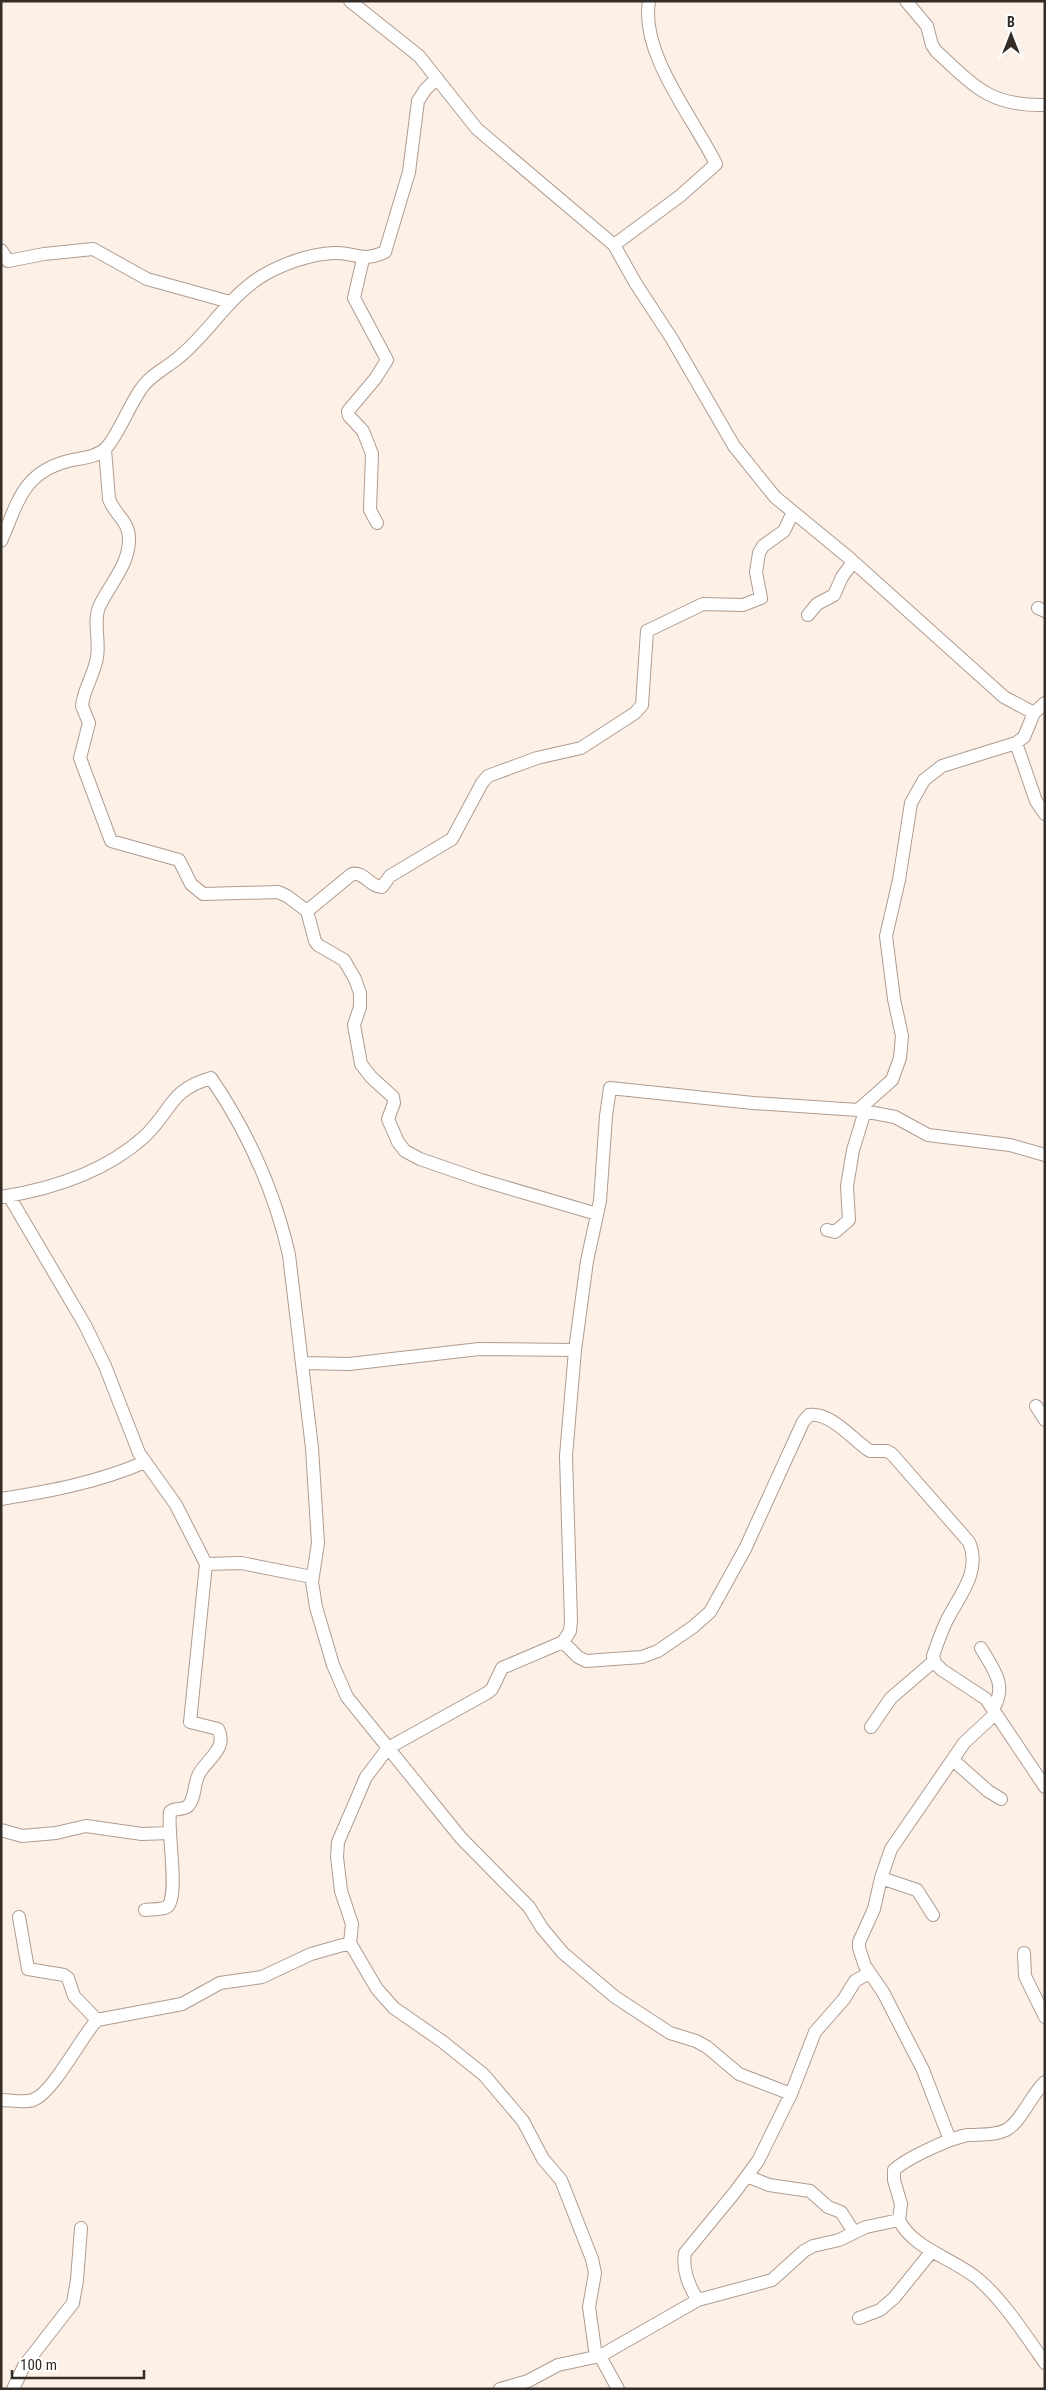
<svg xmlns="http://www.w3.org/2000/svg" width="1046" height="2390" font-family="'Roboto Condensed',sans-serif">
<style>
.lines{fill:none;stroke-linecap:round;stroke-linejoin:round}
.minor-casing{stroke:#b09c8e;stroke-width:14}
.minor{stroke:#fff;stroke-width:12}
</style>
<rect width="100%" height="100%" fill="#fdf0e7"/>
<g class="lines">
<defs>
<path id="minor" d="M350,1L419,56L477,129L614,245L636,284L672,339L734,446L775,497L848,557L1004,697L1034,713L1045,703
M906,1L927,26L932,45L936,51C974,86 989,106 1044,105
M614,245L680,196L716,164C693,117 640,54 649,1
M1,250L8,261L44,254L93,249L147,279L230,302
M363,259L354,298L387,360L375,379L348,411L349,416L363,431L372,454L370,510L377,523
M105,449L109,499C114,514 129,521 129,538C130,564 109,585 99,607C93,622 100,641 97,657C95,672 86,685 83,700L82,706L89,723L80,758L111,841L179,860L191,884L203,894L278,892L287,896L307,911L315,941L318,945L344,960L355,979L360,993V1007L354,1025L361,1064L371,1077L393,1097L394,1103L388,1119L398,1142L405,1151L420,1159L481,1180L597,1214
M1,541C18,503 22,473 68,461C80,458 96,458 106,448C117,437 130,404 141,389C150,375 165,369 178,358C209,333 228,297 262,276C282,264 310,254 334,253C356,252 360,263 385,252L409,172L418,101L425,90L437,78
M1038,608L1045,611
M808,615L817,604L834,595L842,577L853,562
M1016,743L1036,801L1045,814
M307,911L352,874C364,871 370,887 382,887L390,876L452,839L482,783L488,776L537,758L581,748L635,713L642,705L647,631L703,604L743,605L761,598L756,572L759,553L763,546L784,531L793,512
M858,1110L895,1117L928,1135L1010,1145L1045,1155
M9,1196L85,1325L105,1366L139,1453L176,1505L206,1564L190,1722L218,1729C229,1749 204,1761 198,1776C194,1785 195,1799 188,1806C182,1811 175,1807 170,1812C167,1831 179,1893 168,1906C164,1910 150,1909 145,1910
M1,1197C52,1189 105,1172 144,1137C172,1111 169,1090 211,1078C247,1131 275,1193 289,1255L312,1448L318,1543L312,1582L316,1607L333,1665L347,1697L461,1838L529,1907L542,1928L563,1953L615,1997L670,2033L696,2041L707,2047L739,2074L791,2094L758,2161L735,2192L685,2253C682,2269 689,2287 698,2300L772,2280L804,2251L813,2246L839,2240L866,2227L899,2220C913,2249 953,2258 978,2279C1002,2299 1027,2337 1045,2363
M827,1230L835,1232L849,1220L847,1186L853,1150L865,1111
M303,1363L349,1364L479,1349L575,1350
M1036,1406L1045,1420
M1,1499C51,1491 99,1482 145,1462
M206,1564L241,1563L312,1577
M563,1642L578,1657L586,1661L642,1657L658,1651L693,1627L710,1612L745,1549L803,1422L809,1415C830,1411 854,1441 870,1451H887L892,1454L969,1542C982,1572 958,1597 946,1622C941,1633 937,1644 933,1656L935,1663L942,1670L986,1699L1045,1787
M981,1648C993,1669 1008,1685 993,1709
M871,1727L891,1698L934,1661
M953,1760L988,1791L1001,1799
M1,1830L22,1836L56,1833L86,1826L142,1834L170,1833
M881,1878L917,1890L933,1915
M19,1917L28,1969L64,1975L68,1978L74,1996L97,2020
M1024,1953L1025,1976L1045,2017
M791,2094L815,2032L844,1999L855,1981L869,1973
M1,2100C11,2100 24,2103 33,2100C53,2093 81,2037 97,2020L182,2004L220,1983L262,1977L311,1954L350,1943
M950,2140L923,2070L883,1992L865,1966L859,1948V1942L874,1909L881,1878L891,1849L964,1743L995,1714
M747,2176L769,2185L810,2191L828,2207L841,2212L854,2232
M899,2220L901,2204L894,2180V2170C907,2158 950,2138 968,2135C980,2134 994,2136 1006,2130C1021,2122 1031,2095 1045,2082
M859,2318L880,2310L894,2298L932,2251
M600,2356L618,2389
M596,2357L589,2307L595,2273L592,2259L561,2180L543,2159L523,2121L484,2075L443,2042L394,2008L377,1989L350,1943L352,1924L341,1891L337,1857L338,1842L366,1777L388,1748L487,1693L492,1689L502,1668L563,1642L570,1631L571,1621L566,1456L575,1350L587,1261L600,1201L606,1116L610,1088L753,1103L858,1110L892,1080L900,1058L902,1036L894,999L886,936L899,880L911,803L924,780L942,766L1016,743L1024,737L1034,713
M13,2389L24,2366L73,2303L77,2280L81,2228
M500,2389L528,2381L558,2365L600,2356L698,2300"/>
</defs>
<!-- minor casing -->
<use href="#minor" class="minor-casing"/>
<!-- minor -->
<use href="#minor" class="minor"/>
</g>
<!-- border -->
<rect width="1046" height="2390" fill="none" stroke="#342c26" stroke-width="5"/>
<!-- north arrow -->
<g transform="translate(1011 35)" stroke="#ffffff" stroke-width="4" paint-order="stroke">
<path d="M0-4L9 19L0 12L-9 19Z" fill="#342c26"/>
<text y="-8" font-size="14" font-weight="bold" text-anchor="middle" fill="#342c26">B</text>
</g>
<!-- scale -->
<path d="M12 2370v8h132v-8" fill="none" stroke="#342c26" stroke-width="2.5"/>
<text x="20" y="2370" font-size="15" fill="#342c26" stroke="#ffffff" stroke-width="4" paint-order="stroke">100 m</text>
</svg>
